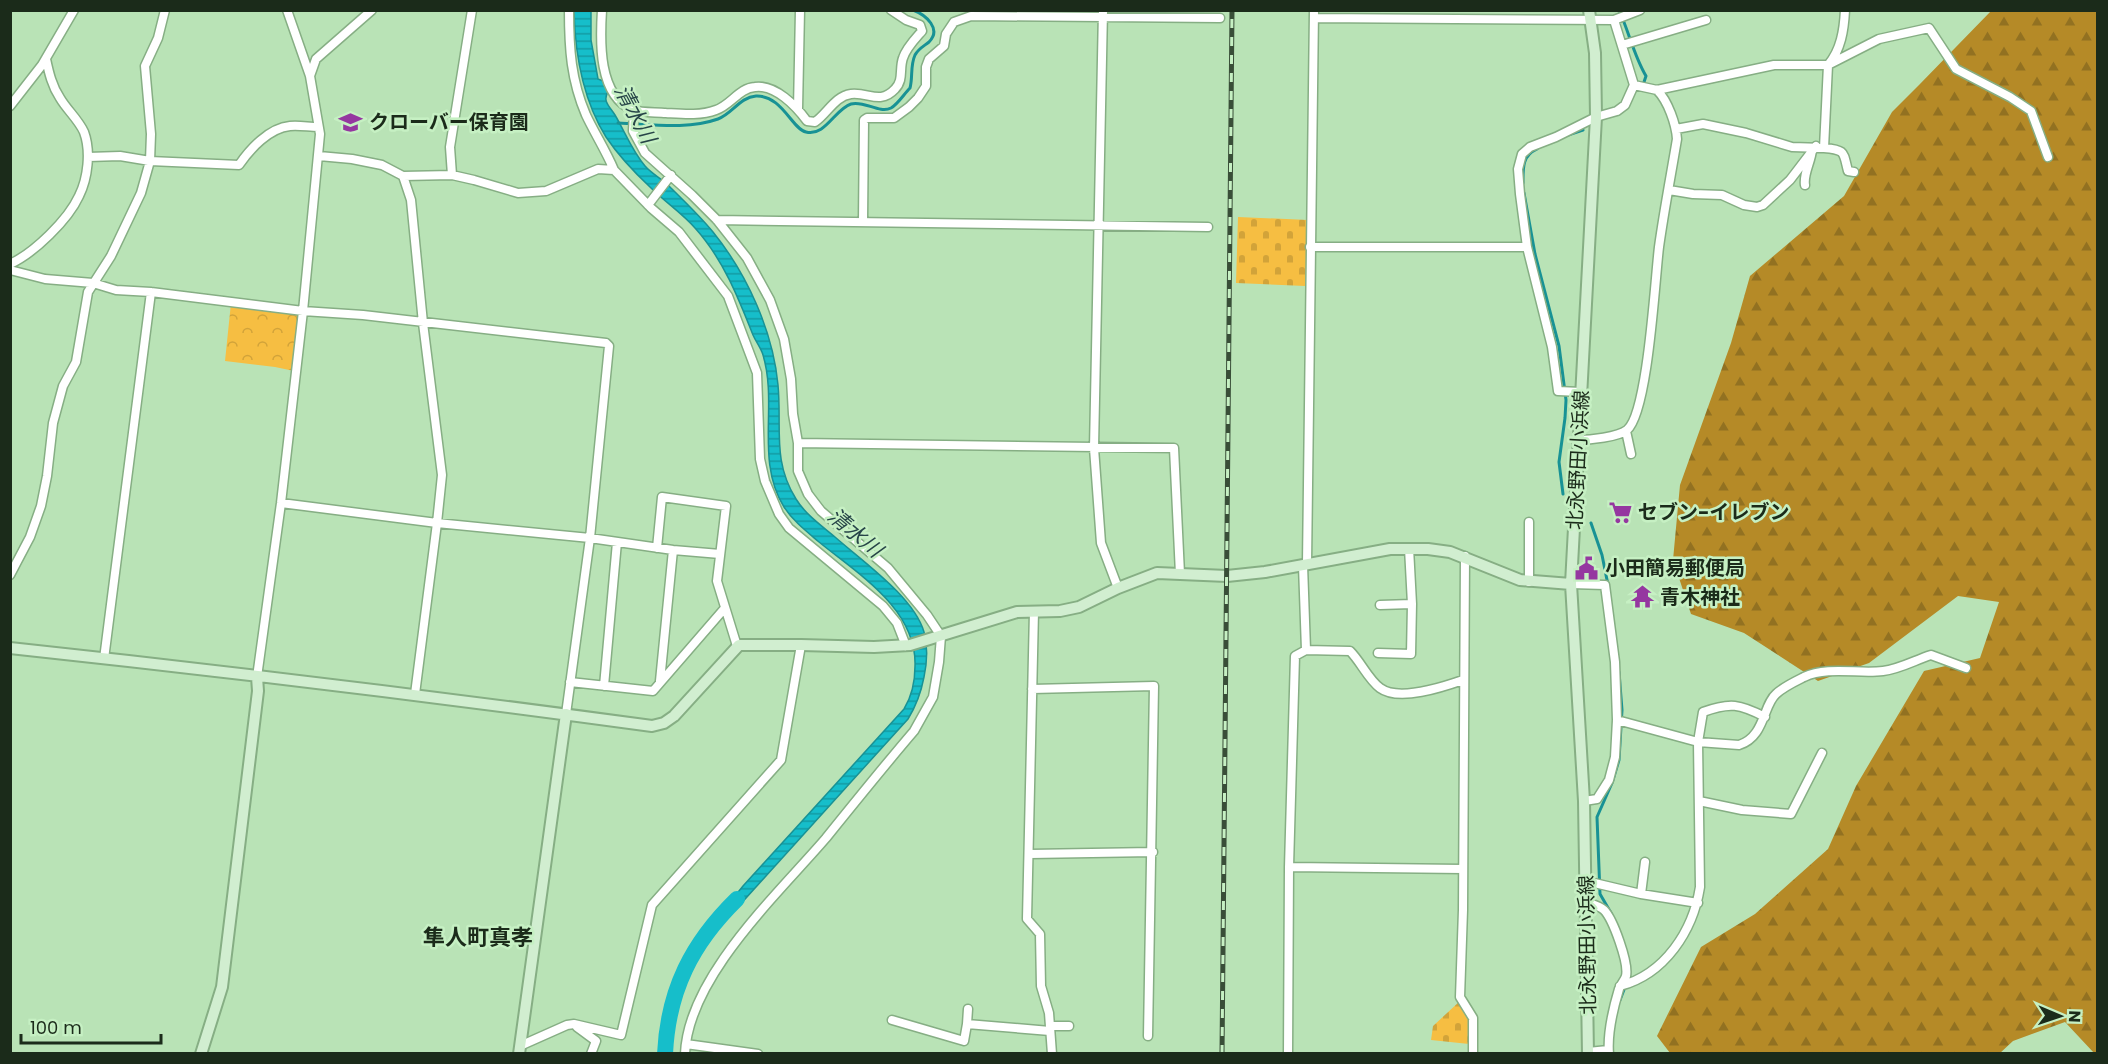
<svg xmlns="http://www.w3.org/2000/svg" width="2108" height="1064" font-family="Poppins,'Noto Sans JP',sans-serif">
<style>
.forest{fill:url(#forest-firs)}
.cemetery{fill:url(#cemetery-stones)}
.park{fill:url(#park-crowns)}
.water{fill:url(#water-rules);stroke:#189295;stroke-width:1.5}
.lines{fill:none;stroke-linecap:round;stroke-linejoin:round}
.stream{stroke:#189295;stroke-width:3}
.river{stroke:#16beca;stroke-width:16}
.street-casing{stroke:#86ae84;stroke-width:11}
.secondary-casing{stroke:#86ae84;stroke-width:14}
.street{stroke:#fff;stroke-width:8}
.secondary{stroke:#d1eed0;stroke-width:10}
.rail-casing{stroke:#394e38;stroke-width:5}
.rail{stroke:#c6f0c3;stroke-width:3;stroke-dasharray:9;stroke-linecap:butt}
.labels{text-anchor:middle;stroke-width:5;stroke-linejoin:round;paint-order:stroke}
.poi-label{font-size:20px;font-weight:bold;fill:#1b2b1a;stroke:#c6f0c3;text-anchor:start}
.street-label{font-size:20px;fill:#1b2b1a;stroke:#c6f0c3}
.water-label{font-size:21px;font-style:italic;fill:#274548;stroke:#c6f0c3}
.quarter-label{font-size:22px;font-weight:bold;fill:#1b2b1a;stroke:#c6f0c3}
</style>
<defs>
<pattern id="forest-firs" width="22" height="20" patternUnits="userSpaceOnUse" patternTransform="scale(1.5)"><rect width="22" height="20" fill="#b58a27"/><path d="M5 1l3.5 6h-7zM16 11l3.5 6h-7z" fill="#927121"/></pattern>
<pattern id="cemetery-stones" width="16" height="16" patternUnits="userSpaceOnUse" patternTransform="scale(1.5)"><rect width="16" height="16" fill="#f6be42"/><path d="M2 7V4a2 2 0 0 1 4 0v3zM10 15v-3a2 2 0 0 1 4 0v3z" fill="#d2a339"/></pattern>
<pattern id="park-crowns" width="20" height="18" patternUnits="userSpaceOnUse" patternTransform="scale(1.5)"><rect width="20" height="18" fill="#f6be42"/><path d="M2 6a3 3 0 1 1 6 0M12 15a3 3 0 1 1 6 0" fill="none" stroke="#d2a339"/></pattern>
<pattern id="water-rules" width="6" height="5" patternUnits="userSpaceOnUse" patternTransform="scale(1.5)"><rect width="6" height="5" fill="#16beca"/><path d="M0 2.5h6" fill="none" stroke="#139ba3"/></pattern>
</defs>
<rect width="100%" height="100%" fill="#b9e3b6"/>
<!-- forest -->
<path class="forest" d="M1991,11H2097V1053H2094L2065,1022L2013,1041L1999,1054L1670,1053L1657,1036L1701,947L1755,914L1828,849L1856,786L1924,671L1980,658L1999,602L1958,596L1869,663L1818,681L1744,633L1691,614L1673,560L1680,485L1731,343L1750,276L1844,196L1892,112L1919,85Z"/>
<!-- cemetery -->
<path class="cemetery" d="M1238,217L1308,220L1305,286L1236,283Z
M1460,1001L1469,1019V1044L1431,1040L1433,1026Z"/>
<!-- park -->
<path class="park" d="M231,303L303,311L294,371L275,367L225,361Z"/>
<!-- water -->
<path class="water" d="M574,11H591V40L598,79L603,81L608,92C602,101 610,107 615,115C625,132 632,151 645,166C652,174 662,179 669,186C684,201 700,216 713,232C747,274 773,331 778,385C782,427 772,461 796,499C805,514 822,526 835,537C862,561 914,597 924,632C928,647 927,663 924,677C921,693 916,706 908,719L736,909L723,914L722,912L743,886L904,709C912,696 915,682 915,666C917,609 858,574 819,542C806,531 793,521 784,507C755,460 778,405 763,355C761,348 756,342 753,335C738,297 723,259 695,228C682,213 665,202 651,188C635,173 618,155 606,137C583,100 575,53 574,11Z"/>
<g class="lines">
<!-- stream -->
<path class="stream" d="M1619,10C1629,32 1634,56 1646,76L1644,82
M618,123C650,124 687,130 718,119C732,114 740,97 756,96C782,95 792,129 806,132C825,137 835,109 851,104C864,100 879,114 891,108C898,104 904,94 910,88C913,77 910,66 915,55C918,49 924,46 929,42C942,29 926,15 913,10
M1568,135L1583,130
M1523,183C1523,168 1522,156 1537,149
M1524,193L1535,254L1559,346L1566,400L1565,418L1559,462L1563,494
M1591,523L1602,555L1608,585
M1611,913L1600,894L1597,817L1612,783L1619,760L1622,710L1619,672
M1620,1000L1625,987"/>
<!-- river -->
<path class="river" d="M665,1054C668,990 692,943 737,899"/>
<defs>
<path id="street" d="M569,10C569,49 571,80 586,115C595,134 606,151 614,170
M602,10C600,41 598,96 633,110C642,113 656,112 666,113C682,114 700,116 716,110C731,105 739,88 755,87C775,84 796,106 807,121L815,122C827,114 835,96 851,94C869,92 880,105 895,89C904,80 899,69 903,58C906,48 915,39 922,31L920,25L906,20L891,10
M1103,10L1094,448L1101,543L1118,588
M1314,18L1614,20L1640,10
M1622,45L1706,20
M310,76L316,59L372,10
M1634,85L1657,90L1774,65H1828L1879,39L1929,28L1956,69L2010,97L2031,111L2048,157
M10,106L42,65L74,10
M798,109L800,10
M634,110L633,131L645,153L692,195L717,220L747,258L770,300L784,339L791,379L793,414L798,443V471L808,494L821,511L888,568L927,615L941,636L939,662L933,697L914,731C884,766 855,802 826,838C778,894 688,977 685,1054
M1676,129L1703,124L1746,133L1792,147L1824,148L1828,65C1841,50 1844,30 1845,10
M1824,148C1846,150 1843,152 1848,171L1854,172
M319,156L352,159L382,165L403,176L452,175L474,180L518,193L546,191L598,169L614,170L651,208L679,232L728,296L757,373L760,459L765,481L779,514L789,528L883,606L897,623L906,646
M88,157L120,156L150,161L239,165C250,149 269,128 290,126C299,125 309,127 318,127
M452,175L450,147L472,10
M403,176L411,200L423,323L442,475L437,523L415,694
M1805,185C1803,174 1811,162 1812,150
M1669,190L1693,194L1722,195L1744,205L1757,207L1763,205L1790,180L1816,146
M648,205L671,175
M717,220L1208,227
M863,221L864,120L867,118H894L909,107L918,98L926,86V67L929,59L944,46L946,34L954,22L971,16L1220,18
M1310,247H1527
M10,264C34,253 68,220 79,196C88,178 91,151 84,132C78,119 67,110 60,98C52,86 49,73 46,59
M10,270L45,279L93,283L116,290L151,292L303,311L363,315L606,343L609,346L590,538L566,714
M1581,392L1558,391L1552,347L1527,247L1520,194L1518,169L1522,154L1530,147L1556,137L1596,117L1617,111L1625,105L1634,85L1614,20
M1626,431L1631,454
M1578,440C1590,440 1618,437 1627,430C1648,413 1655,279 1659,247C1664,211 1671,175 1677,139C1676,124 1668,101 1657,90
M798,443L1174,448L1180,574
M281,503L437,523L590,538L673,550L720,554
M657,548L662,497L726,506L717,581L737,646
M1465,556L1463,910L1460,997L1473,1018V1054
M1307,564L1314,10
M1303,565L1306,650
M10,575L30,537L41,506L47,476L53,423L63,386L76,362L88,292L111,256L141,193L150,161L151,134L145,66L158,38L165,10
M1529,582V522
M1571,584L1605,585L1615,662L1617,720L1615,757L1609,780L1597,799L1584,801
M1380,605L1412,604
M1034,611L1027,919L1040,934L1041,986L1049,1013L1052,1054
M1378,653L1411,654L1412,604L1409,548
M104,659L151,292
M257,677L281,503L303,311L320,134L310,76L287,10
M660,681L673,550
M570,682L653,691L724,609
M604,686L617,542
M1032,689L1154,686L1148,1036
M1765,717C1740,704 1730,702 1703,712L1698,742L1739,745C1765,737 1763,705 1776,694C1783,687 1796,681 1804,677C1828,666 1858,674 1883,671C1900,669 1915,660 1931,655L1966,668
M1617,720L1698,742L1700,887C1693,931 1665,974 1620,986
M1699,801L1742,810L1791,814L1822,753
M1030,854L1153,852
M1289,867L1463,869
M1586,881L1641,894L1698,903
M1641,894L1645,862
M1586,902C1592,904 1600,906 1604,910C1613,919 1629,963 1626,976C1625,980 1621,984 1619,989C1613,1009 1607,1032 1609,1054
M892,1020L964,1041L967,1024L1050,1031
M967,1024L968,1009
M1050,1026H1069
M577,1027L596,1041L591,1054
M686,1044L758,1054
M522,1045L567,1025L574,1024L621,1035L652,905L781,760L801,645
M1588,1052L1608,1050
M1288,1054L1289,867L1295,656L1306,650L1350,651C1361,662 1368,679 1380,688C1399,702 1443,687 1463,680"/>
<path id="secondary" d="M10,648C225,671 438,697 652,726L664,723L674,716L739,645H801L874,647L910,645L1017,612L1060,611L1079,607L1118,588L1157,573L1227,576L1265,572L1390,549H1428L1450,552L1520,580L1571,584
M201,1054L222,987L258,691L257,677
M519,1054L566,714
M1588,1054L1584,801L1571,584L1596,117L1595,53L1589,10"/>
</defs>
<!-- street casing -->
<use href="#street" class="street-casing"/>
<!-- secondary casing -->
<use href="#secondary" class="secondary-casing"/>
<!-- street -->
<use href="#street" class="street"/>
<!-- secondary -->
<use href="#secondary" class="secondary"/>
<defs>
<path id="rail" d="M1222,1054L1232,10"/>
</defs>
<!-- rail casing -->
<use href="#rail" class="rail-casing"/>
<!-- rail -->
<use href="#rail" class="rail"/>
</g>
<!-- icons -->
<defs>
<symbol id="school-bare" viewBox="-9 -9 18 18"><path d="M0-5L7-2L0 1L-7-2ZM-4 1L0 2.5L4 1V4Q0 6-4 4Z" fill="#9537a0" stroke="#c6f0c3" stroke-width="2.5" paint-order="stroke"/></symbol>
<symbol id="supermarket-bare" viewBox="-9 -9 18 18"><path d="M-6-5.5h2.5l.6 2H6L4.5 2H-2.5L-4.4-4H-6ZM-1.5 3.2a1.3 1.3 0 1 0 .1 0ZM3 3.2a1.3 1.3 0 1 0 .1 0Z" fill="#9537a0" stroke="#c6f0c3" stroke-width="2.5" paint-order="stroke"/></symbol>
<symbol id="civic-bare" viewBox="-9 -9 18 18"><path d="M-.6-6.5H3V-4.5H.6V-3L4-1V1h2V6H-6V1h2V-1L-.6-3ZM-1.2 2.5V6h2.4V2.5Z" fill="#9537a0" stroke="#c6f0c3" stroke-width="2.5" paint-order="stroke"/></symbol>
<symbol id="temple-bare" viewBox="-9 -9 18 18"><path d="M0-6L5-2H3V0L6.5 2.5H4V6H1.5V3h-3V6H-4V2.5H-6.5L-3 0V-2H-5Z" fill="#9537a0" stroke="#c6f0c3" stroke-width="2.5" paint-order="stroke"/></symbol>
</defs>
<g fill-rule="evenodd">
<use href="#school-bare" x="334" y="106" width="33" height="33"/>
<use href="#supermarket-bare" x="1604" y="496" width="33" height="33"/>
<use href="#civic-bare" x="1570" y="552" width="33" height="33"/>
<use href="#temple-bare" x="1626" y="580" width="33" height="33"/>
</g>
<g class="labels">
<!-- poi labels -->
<g class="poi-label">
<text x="369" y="129">クローバー保育園</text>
<text x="1638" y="519">セブン-イレブン</text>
<text x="1605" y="575">小田簡易郵便局</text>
<text x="1660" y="604">青木神社</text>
</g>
<!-- street labels -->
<g class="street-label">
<text transform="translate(1578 460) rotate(-87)" y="7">北永野田小浜線</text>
<text transform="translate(1587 945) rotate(-91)" y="7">北永野田小浜線</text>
</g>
<!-- water labels -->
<g class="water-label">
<text transform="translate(635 114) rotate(62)" y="7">清水川</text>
<text transform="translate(855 533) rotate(40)" y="7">清水川</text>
</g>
<!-- quarter labels -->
<g class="quarter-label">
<text x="478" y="945">隼人町真孝</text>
</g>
</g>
<!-- border -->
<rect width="2108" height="1064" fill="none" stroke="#1b2b1a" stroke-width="24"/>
<!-- north arrow -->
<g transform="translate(2060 1016) rotate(92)" stroke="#c6f0c3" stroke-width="4.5" paint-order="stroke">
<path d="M0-4.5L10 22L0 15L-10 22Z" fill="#1b2b1a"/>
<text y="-9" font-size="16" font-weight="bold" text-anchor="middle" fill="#1b2b1a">N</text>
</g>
<!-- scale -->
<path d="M21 1034v9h140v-9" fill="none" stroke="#1b2b1a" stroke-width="3"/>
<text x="30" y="1034" font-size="18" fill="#1b2b1a" stroke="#c6f0c3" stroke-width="4.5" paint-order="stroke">100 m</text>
</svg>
